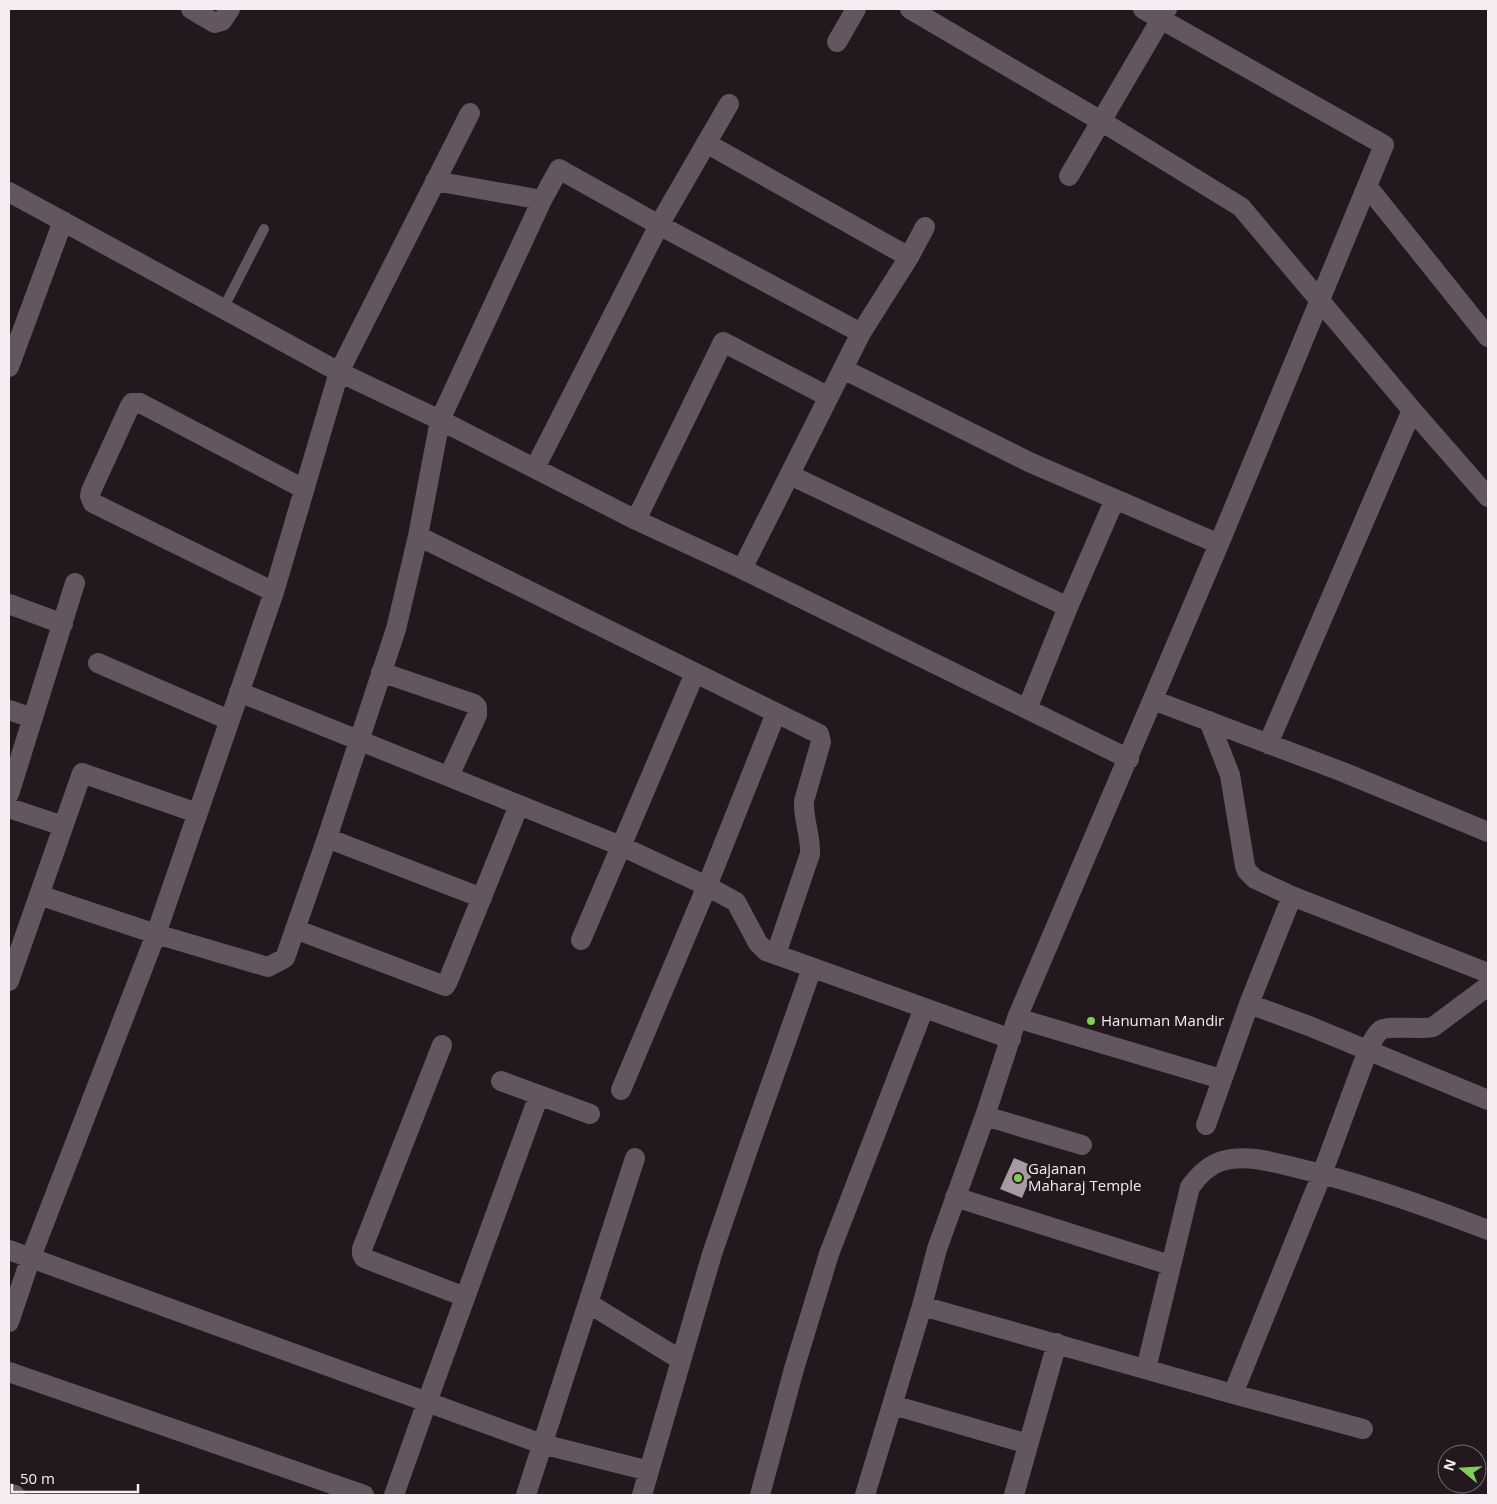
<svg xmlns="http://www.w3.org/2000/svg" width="1497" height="1504" font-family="'Open Sans',sans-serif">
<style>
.building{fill:#a999a2}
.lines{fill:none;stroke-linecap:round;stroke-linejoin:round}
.service{stroke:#64565e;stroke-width:10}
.minor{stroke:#64565e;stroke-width:20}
.poi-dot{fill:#7fd052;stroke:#23181e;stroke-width:2}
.labels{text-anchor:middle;stroke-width:5;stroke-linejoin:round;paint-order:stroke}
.poi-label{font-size:15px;fill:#f6edf2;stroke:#23181e;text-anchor:start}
</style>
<rect width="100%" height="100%" fill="#23181e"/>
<!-- building -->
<path class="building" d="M1014,1158L1035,1167L1022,1198L1000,1189Z"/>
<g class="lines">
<!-- service -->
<path class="service" d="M223,309L264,229"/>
<!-- minor -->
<path class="minor" d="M191,9L215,23L222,21L230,9
M910,9L1101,121L1241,207L1412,410L1488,497
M837,42L856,9
M706,143L909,257
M1069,176L1167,9
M435,181L542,200
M1367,186L1488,337
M9,192L339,372L440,420L636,520L742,569L1129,759
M9,367L63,221
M843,369L1029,462L1219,544
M535,468L659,225L729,104
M790,475L1068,607
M636,520L723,342L829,397
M418,536L819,734L821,742L804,801C803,819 811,836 810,854L776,954
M742,569L861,333L909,257L925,227
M274,592L93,503L90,496L91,491L130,406L132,403H140L304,489
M9,604L63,624
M98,663L229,720
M381,672L474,704L477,707V715L449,776
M239,692L621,846L707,886L736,902L758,943L766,951L1011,1039
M1153,700L1343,772L1488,832
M1027,709L1068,607L1115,499
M9,710L32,718
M1209,721L1230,775L1245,866L1247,871L1255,879L1292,896L1488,973
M1268,744L1412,410
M9,794L75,583
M9,808L63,826
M327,838L482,898
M39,895L156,934L268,967L285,958L327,838L396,629L418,536L440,420L542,200L559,169L659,225L861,333
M295,929L445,986L448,981L519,805
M581,940L695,673
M9,981L82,773L197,813
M1249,1004L1309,1026L1488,1100
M1017,1018L1221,1079
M442,1045L362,1249V1254L364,1258L465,1297
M501,1081L590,1114
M621,1090L707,886L776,713
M539,1095L427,1402L542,1444L649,1471
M985,1116L1082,1145
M1206,1125L1249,1004L1292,896
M955,1197L1170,1265
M9,1250L427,1402L394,1495
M588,1303L681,1360
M922,1306L1233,1394L1363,1429
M9,1322L31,1257L156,934L274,592L339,372L470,113
M1146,1369L1190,1187C1198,1176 1208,1165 1222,1161C1247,1154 1272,1162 1297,1168C1362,1183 1426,1206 1488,1230
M9,1372L364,1495
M1233,1394L1322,1174L1368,1050C1371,1044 1375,1034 1381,1030C1389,1025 1420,1030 1433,1027L1488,986
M893,1405L1028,1444
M9,1493L15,1495
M526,1495L635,1158
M642,1495L712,1254L748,1149L812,968
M760,1495L794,1369L829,1254L924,1008
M865,1495L922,1306L937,1249L985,1116L1017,1018L1219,544L1384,145L1143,9
M1014,1495L1057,1343"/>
</g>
<!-- markers -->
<g class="poi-dot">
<circle cx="1091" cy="1021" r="5"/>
<circle cx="1018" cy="1178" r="5"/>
</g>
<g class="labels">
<!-- poi labels -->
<g class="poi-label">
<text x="1101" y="1026">Hanuman Mandir</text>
<text x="1028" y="1174">Gajanan<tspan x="1028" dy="17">Maharaj Temple</tspan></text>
</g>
</g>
<!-- border -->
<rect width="1497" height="1504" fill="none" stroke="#f6edf2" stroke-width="20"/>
<!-- north arrow -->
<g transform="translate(1462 1469) rotate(288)"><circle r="24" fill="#23181e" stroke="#776d73"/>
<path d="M0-4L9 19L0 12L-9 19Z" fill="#7fd052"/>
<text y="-8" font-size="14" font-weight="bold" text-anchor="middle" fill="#f6edf2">N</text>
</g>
<!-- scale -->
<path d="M12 1484v8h126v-8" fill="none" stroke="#f6edf2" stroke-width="2.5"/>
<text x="20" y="1484" font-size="15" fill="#f6edf2" stroke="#23181e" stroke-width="4" paint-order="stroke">50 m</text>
</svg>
